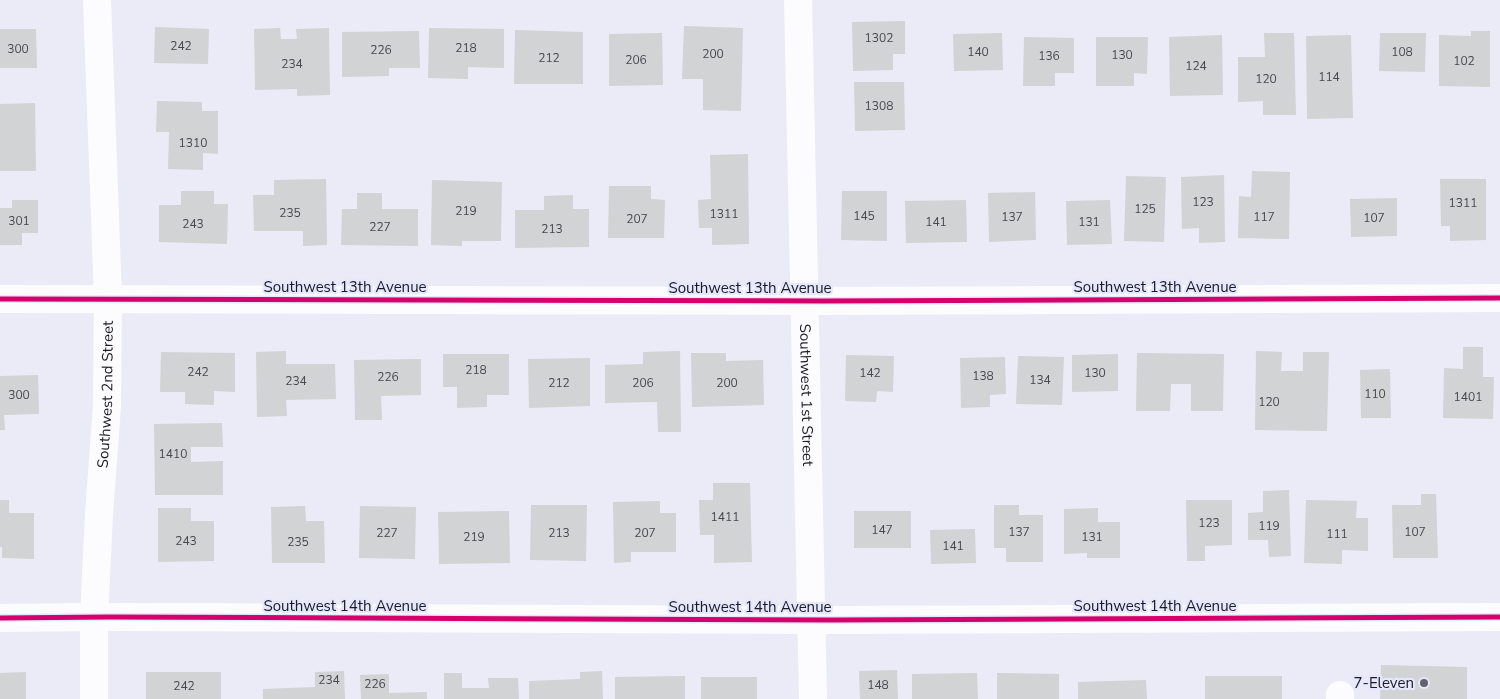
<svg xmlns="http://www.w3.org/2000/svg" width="1500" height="699" font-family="'Nunito Sans',sans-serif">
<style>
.building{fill:#d1d3d4}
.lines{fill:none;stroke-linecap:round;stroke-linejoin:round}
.minor{stroke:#fcfcfe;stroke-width:28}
.cycleway-casing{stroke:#e5e7fc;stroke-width:8}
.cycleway{stroke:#d6006c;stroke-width:5}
.poi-dot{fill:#62636d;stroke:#e5e7fc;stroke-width:2}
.labels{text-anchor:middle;stroke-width:4.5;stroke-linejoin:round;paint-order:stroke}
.number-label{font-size:12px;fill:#47484f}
.street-label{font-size:15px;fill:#191a23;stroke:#e5e7fc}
.poi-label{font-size:15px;fill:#191a23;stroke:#e5e7fc;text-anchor:end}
</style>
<rect width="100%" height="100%" fill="#eaebf7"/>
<!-- building -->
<path class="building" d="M905,21V54H893V70L853,71L852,22Z
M684,26L743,28L741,111L703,110V79H682Z
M155,27L209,29L208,64L154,63Z
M280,28L281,39H297L296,29L329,28L330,95L297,96V89L255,90L254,29Z
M429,28L504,29V68L468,67V79L428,78Z
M0,29H36L37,68H0Z
M515,30L583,32V84H514Z
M419,31L420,68H389V76L342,77V32Z
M1471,31H1490V87L1439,86V35L1471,36Z
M662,33L663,85L609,86V34Z
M1002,33L1003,70L954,71L953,34Z
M1264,33H1294L1296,115H1263V101L1238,102V57H1265Z
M1380,33H1426L1425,72L1379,71Z
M1222,35L1223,95L1170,96L1169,37Z
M1351,35L1353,118L1307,119L1306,36Z
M1024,37L1074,38V73H1055V86H1023Z
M1096,37H1148L1147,74L1134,73V86H1096Z
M854,82H904L905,130L855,131Z
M157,101L202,102V111H218V154L203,153V170L168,169L169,132H156Z
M35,103L36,171H0V104Z
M748,154L749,244L712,245V228H699L698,200L711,199L710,155Z
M1252,171L1290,172L1289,239L1238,238L1239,196L1251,197Z
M1224,175L1225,242L1199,243V228L1182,229L1181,177Z
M1126,176L1166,177L1164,242L1124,241Z
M326,179L327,245L303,246V231H254L253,195H274V180Z
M1440,179H1486V240L1450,241V226H1441Z
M432,180L502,182L501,241H462V246L431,245Z
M609,186H651V199L665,200L664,238H608Z
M181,191H214V204H228L227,244L159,242V205H181Z
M842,191H887V241L841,240Z
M1035,192L1036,240L989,242L988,193Z
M357,193H382V209H418V246L341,245L342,209H357Z
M573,195V209H589V247L515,248V210H544V196Z
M1397,198V236L1351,237L1350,199Z
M12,200H38V233H22V245H0V208H12Z
M966,200L967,242L906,243L905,201Z
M1110,200L1112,244L1067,245L1066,201Z
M1463,347H1483V377H1494L1493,419L1443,418L1444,368L1463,369Z
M286,351V364H335L336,399L286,400L287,416L257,417L256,352Z
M680,351L681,432H658L657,402L605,403V365L643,364V352Z
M1256,351L1282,352L1281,371H1303V352H1329L1327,431L1255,430Z
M161,352L235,353V392L214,391V405L185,404V392H160Z
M691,353H726V361L763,360L764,405L692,407Z
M1137,353L1224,354L1223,411H1191V384H1171L1170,411H1136Z
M443,354H509V395H487V407L457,408V387H443Z
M1118,354V391L1072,392V355Z
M846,355L894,356L893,392L877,391L876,402L845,401Z
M1018,356L1064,357L1062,405L1016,404Z
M1005,357L1006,394L990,395V407L961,408L960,358Z
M590,358V406L529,408L528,359Z
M421,359V395L381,396L382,420H355L354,360Z
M1390,369L1391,418H1361L1360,370Z
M38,375L39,414L4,415L5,430H0V376Z
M222,423L223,447H191V462L223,461V495H155L154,424Z
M713,483H750L752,562L714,563V535H700L699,500H713Z
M1289,490L1291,556L1269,557L1268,540H1248V513L1263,512V491Z
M1421,494H1436L1438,558H1393L1392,505H1421Z
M0,500H9V513H34V559L2,558V547H0Z
M1186,500H1232V545L1205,546V561H1187Z
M1306,500L1357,501L1356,518H1368V551L1342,550V564L1304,563Z
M660,501V513H676V552H631V562L614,563L613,502Z
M531,505H587L586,561L530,560Z
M994,505H1019V515H1043V562H1006V548H994Z
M305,506L306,521H324L325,563H272L271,507Z
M360,506L416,507L415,559L359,558Z
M158,508H191V521H214V561L158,562Z
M1098,508V522H1120V558H1087V553L1064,554V509Z
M509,511L510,563L439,564L438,512Z
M854,511H911V548H854Z
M975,529L976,563L931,564L930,530Z
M1381,665L1467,667V699H1380Z
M897,670L898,699H860L859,671Z
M344,671L345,699H263V689L315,687V672Z
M602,671L603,699H529V681L580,679V672Z
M26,672V699H0V673Z
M146,672H221V699H146Z
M444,673H462V688H489L488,678H518L519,699H444Z
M977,673L978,699H912V674Z
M997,673L1059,674V699H997Z
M389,674V693L427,692V699H361L360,675Z
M685,676V699H615V677Z
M1205,676H1282V699H1205Z
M701,677H757V699H701Z
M1146,680L1147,699H1078V682Z"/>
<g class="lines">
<!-- minor -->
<g class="minor">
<path id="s1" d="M798,0L813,699"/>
<path d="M0,299L823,301L1500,298"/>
<path d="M0,618L109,617L832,620L1500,617"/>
<path d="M1340,695V699"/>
<path id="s2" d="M94,699V617L99,514L107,406L108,298L97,0"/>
</g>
<defs>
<path id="cycleway" d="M0,299L823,301L1500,298
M0,618L109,617L832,620L1500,617"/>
</defs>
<!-- cycleway casing -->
<use href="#cycleway" class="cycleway-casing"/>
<!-- cycleway -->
<use href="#cycleway" class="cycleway"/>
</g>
<!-- markers -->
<circle class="poi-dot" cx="1424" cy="683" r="5"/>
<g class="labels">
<!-- number labels -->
<g class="number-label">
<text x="879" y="42">1302</text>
<text x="181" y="50">242</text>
<text x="466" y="52">218</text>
<text x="18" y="53">300</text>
<text x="381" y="54">226</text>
<text x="978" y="56">140</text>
<text x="1402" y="56">108</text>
<text x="713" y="58">200</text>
<text x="1122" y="59">130</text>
<text x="1049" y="60">136</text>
<text x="549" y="62">212</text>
<text x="636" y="64">206</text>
<text x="1464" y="65">102</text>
<text x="292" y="68">234</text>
<text x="1196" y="70">124</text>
<text x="1329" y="81">114</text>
<text x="1266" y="83">120</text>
<text x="879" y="110">1308</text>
<text x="193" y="147">1310</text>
<text x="1203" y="206">123</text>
<text x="1463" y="207">1311</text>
<text x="1145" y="213">125</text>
<text x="466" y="215">219</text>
<text x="290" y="217">235</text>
<text x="724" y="218">1311</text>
<text x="864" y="220">145</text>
<text x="1012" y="221">137</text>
<text x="1264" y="221">117</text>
<text x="1374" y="222">107</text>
<text x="637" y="223">207</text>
<text x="19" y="225">301</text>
<text x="936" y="226">141</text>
<text x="1089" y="226">131</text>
<text x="193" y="228">243</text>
<text x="380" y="231">227</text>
<text x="552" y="233">213</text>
<text x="476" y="374">218</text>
<text x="198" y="376">242</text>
<text x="870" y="377">142</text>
<text x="1095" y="377">130</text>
<text x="983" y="380">138</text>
<text x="388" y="381">226</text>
<text x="1040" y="384">134</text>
<text x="296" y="385">234</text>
<text x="559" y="387">212</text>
<text x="643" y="387">206</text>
<text x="727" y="387">200</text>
<text x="1375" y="398">110</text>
<text x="19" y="399">300</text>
<text x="1468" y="401">1401</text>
<text x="1269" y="406">120</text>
<text x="173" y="458">1410</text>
<text x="725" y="521">1411</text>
<text x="1209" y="527">123</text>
<text x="1269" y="530">119</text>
<text x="882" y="534">147</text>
<text x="1019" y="536">137</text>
<text x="1415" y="536">107</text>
<text x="387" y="537">227</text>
<text x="559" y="537">213</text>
<text x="645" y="537">207</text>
<text x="1337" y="538">111</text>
<text x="474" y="541">219</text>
<text x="1092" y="541">131</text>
<text x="186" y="545">243</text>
<text x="298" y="546">235</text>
<text x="953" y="550">141</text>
<text x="329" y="684">234</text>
<text x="375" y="688">226</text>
<text x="878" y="689">148</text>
<text x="184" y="690">242</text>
</g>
<!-- street labels -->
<g class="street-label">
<text x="345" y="292">Southwest 13th Avenue</text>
<text x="1155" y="292">Southwest 13th Avenue</text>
<text x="750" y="293">Southwest 13th Avenue</text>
<text dy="5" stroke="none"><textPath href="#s1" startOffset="395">Southwest 1st Street</textPath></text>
<text dy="5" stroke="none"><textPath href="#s2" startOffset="305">Southwest 2nd Street</textPath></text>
<text x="345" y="611">Southwest 14th Avenue</text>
<text x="1155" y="611">Southwest 14th Avenue</text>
<text x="750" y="612">Southwest 14th Avenue</text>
</g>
<!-- poi labels -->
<g class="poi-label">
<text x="1414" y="688">7-Eleven</text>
</g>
</g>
</svg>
